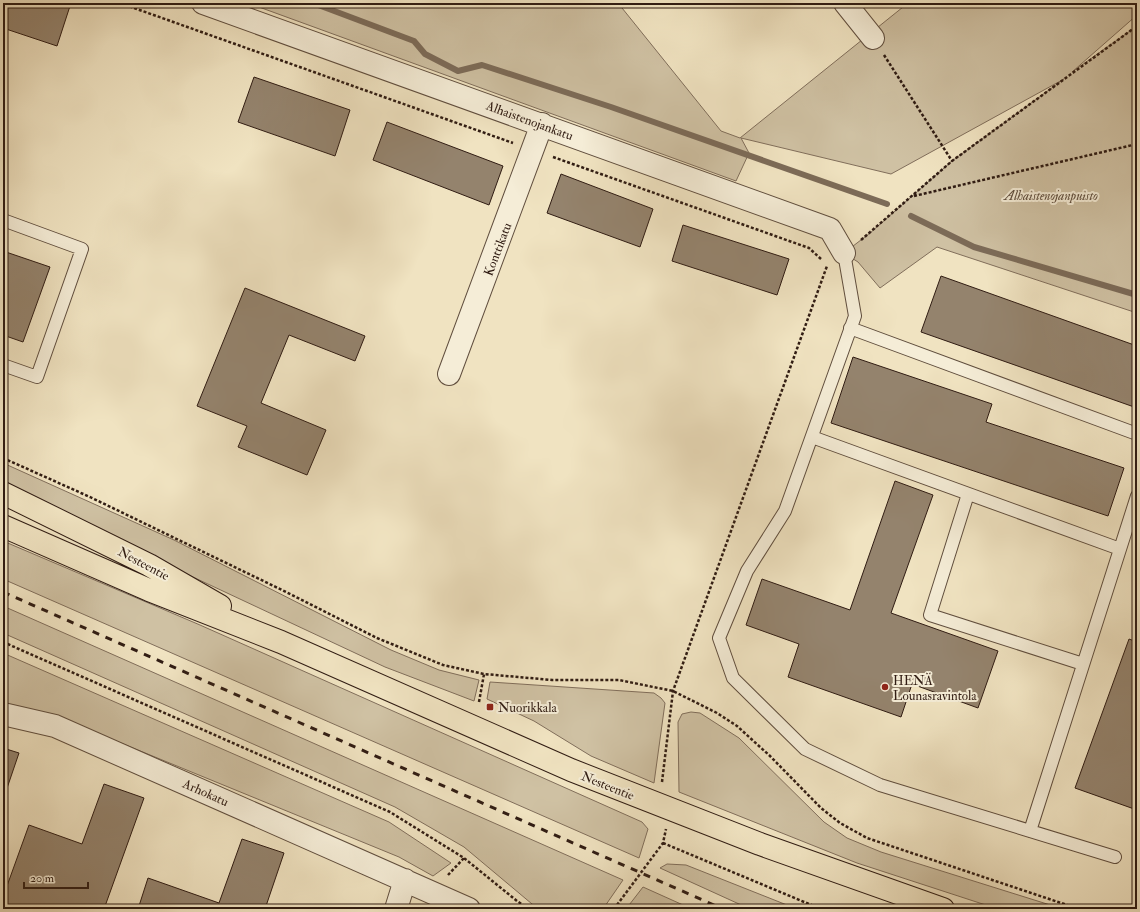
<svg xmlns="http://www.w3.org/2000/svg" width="1140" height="912" font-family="'IM FELL Double Pica',serif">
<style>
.green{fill:#cfc1a3;stroke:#806e5b}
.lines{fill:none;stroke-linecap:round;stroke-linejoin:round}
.stream{stroke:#7c6b58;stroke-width:6}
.building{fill:#94836d;stroke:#301c13}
.service-casing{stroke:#604e3e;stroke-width:14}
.minor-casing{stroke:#604e3e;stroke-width:24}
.primary-casing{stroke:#301c13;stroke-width:24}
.path{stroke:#301c13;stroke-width:2.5;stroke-dasharray:3 2;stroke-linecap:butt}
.service{stroke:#f5edd7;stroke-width:12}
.minor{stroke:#f5edd7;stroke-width:22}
.primary{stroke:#f0e3c1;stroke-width:22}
.rail{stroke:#301c13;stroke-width:3;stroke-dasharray:7 7;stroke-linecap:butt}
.poi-dot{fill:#8f2418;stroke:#f5edd7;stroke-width:1.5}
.labels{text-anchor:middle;stroke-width:4;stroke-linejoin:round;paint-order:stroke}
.street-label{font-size:13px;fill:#301c13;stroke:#f5edd7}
.park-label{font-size:13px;font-style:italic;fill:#604e3e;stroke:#f5edd7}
.poi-label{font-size:13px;fill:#301c13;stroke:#f5edd7;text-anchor:start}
</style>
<rect width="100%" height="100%" fill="#f0e3c1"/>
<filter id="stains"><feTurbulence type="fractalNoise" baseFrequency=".005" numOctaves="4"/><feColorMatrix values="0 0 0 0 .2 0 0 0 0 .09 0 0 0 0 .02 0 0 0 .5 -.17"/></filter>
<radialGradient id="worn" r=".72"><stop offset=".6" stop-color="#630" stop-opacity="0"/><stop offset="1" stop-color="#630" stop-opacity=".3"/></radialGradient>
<!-- green -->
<path class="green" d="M248,3H618L721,131L740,138L908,3H1137V15L1072,72L1137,26V313L937,247L880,288L858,262L844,253L870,233L952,161L1064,79L891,174L741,138L749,153L736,181Z
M3,463L174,540L391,650L439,670L479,680L474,701L385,667L3,488Z
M3,541L200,625L642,822L648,829L639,858L3,579Z
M3,606L623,880L603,909H538L464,847L395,807L3,633Z
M3,653L389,822L451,863L433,876L399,857L50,714L3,706Z
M490,682L654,693L661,698L665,703L654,783L591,756L534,721L487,699Z
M691,712L700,713L739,738L824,822L847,838L881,852L1063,909H998L857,863L679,792L678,722L682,714Z
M667,864L686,865L797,909H750L660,868Z
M643,887L692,909H626Z"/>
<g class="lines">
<!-- stream -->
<path class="stream" d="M313,3L414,41L425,54L458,71L482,65L611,107L887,204
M911,216L974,247L1137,295"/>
</g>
<!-- building -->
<path class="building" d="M3,3H61L70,6L57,46L3,28Z
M254,77L350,110L335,156L238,122Z
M387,122L503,166L489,205L373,160Z
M561,174L653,209L640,247L547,213Z
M683,225L789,259L777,295L672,261Z
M3,251L50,267L23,342L3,335Z
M941,276L1137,346V408L921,332Z
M245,288L365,336L355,361L289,335L261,403L326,430L307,475L238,447L247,426L197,406Z
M853,357L992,404L986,422L1124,468L1108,516L831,423Z
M895,481L933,495L891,613L998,651L978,708L912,684L901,717L788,677L799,644L746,625L762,579L850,610Z
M1129,639L1137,642V810L1075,788Z
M3,748L19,753L3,800Z
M104,784L144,798L104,909H3V897L29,825L82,844Z
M242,839L284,853L265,909H138L148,878L219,903Z"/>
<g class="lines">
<defs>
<path id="service" d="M3,220L82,249L37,377L3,365
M844,253L855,316L785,511L747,571L719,638L733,678L805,749L880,785L1115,857
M850,328L1137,434
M812,437L1120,549
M968,494L930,615L1083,664
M1030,831L1137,496"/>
<path id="minor" d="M203,3L830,229L844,253
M845,3L873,38
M449,374L542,124
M3,714L55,726L469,909
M396,909L405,880"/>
<path id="primary" d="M3,493L149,565L220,606
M3,526L149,590L281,642L571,770L760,844L943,909"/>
</defs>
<!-- service casing -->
<use href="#service" class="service-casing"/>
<!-- minor casing -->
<use href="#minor" class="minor-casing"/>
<!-- primary casing -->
<use href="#primary" class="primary-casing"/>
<!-- path -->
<path class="path" d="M120,3L513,143
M884,55L952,161
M553,157L809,248L821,259
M914,196L1137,144
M861,240L952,161L1137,26
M3,458L90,497L282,590L377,638L443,665L484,674L552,680H619L673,691L717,713L737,726L770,756L821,808L840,823L867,838L1079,909
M3,642L390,812L464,858L517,901L529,909
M479,702L484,674
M662,782L673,691L827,266
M663,843L821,909
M448,875L464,858
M614,909L663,843L666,829"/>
<!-- service -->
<use href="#service" class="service"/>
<!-- minor -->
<use href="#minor" class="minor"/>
<!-- primary -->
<use href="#primary" class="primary"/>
<!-- rail -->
<path class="rail" d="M3,592L723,909"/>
</g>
<!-- markers -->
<g class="poi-dot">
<circle cx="885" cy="687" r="4"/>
<rect x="486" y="703" width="8" height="8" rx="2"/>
</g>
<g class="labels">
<!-- street labels -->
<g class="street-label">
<text transform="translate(530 120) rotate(20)" y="5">Alhaistenojankatu</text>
<text transform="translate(497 249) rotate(-69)" y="5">Konttikatu</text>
<text transform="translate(144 563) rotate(28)" y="5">Nesteentie</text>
<text transform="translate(608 785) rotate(22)" y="5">Nesteentie</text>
<text transform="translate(206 792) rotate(24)" y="5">Arhokatu</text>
</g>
<!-- park labels -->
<g class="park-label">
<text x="1051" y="200">Alhaistenojanpuisto</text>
</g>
<!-- poi labels -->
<g class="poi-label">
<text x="893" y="685">HENÄ<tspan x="893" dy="15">Lounasravintola</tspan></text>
<text x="498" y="712">Nuorikkala</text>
</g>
</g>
<!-- margin -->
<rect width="1140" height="912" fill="none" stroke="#f0e3c1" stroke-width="16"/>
<rect x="4" y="4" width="1132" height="904" fill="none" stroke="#301c13" stroke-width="2"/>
<rect x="8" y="8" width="1124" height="896" fill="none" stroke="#301c13"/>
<!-- scale -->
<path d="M24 882v6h64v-6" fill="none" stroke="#301c13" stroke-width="2"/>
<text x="30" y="882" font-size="12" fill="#301c13" stroke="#f5edd7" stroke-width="3" paint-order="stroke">20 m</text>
<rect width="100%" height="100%" filter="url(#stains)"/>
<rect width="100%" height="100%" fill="url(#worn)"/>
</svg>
